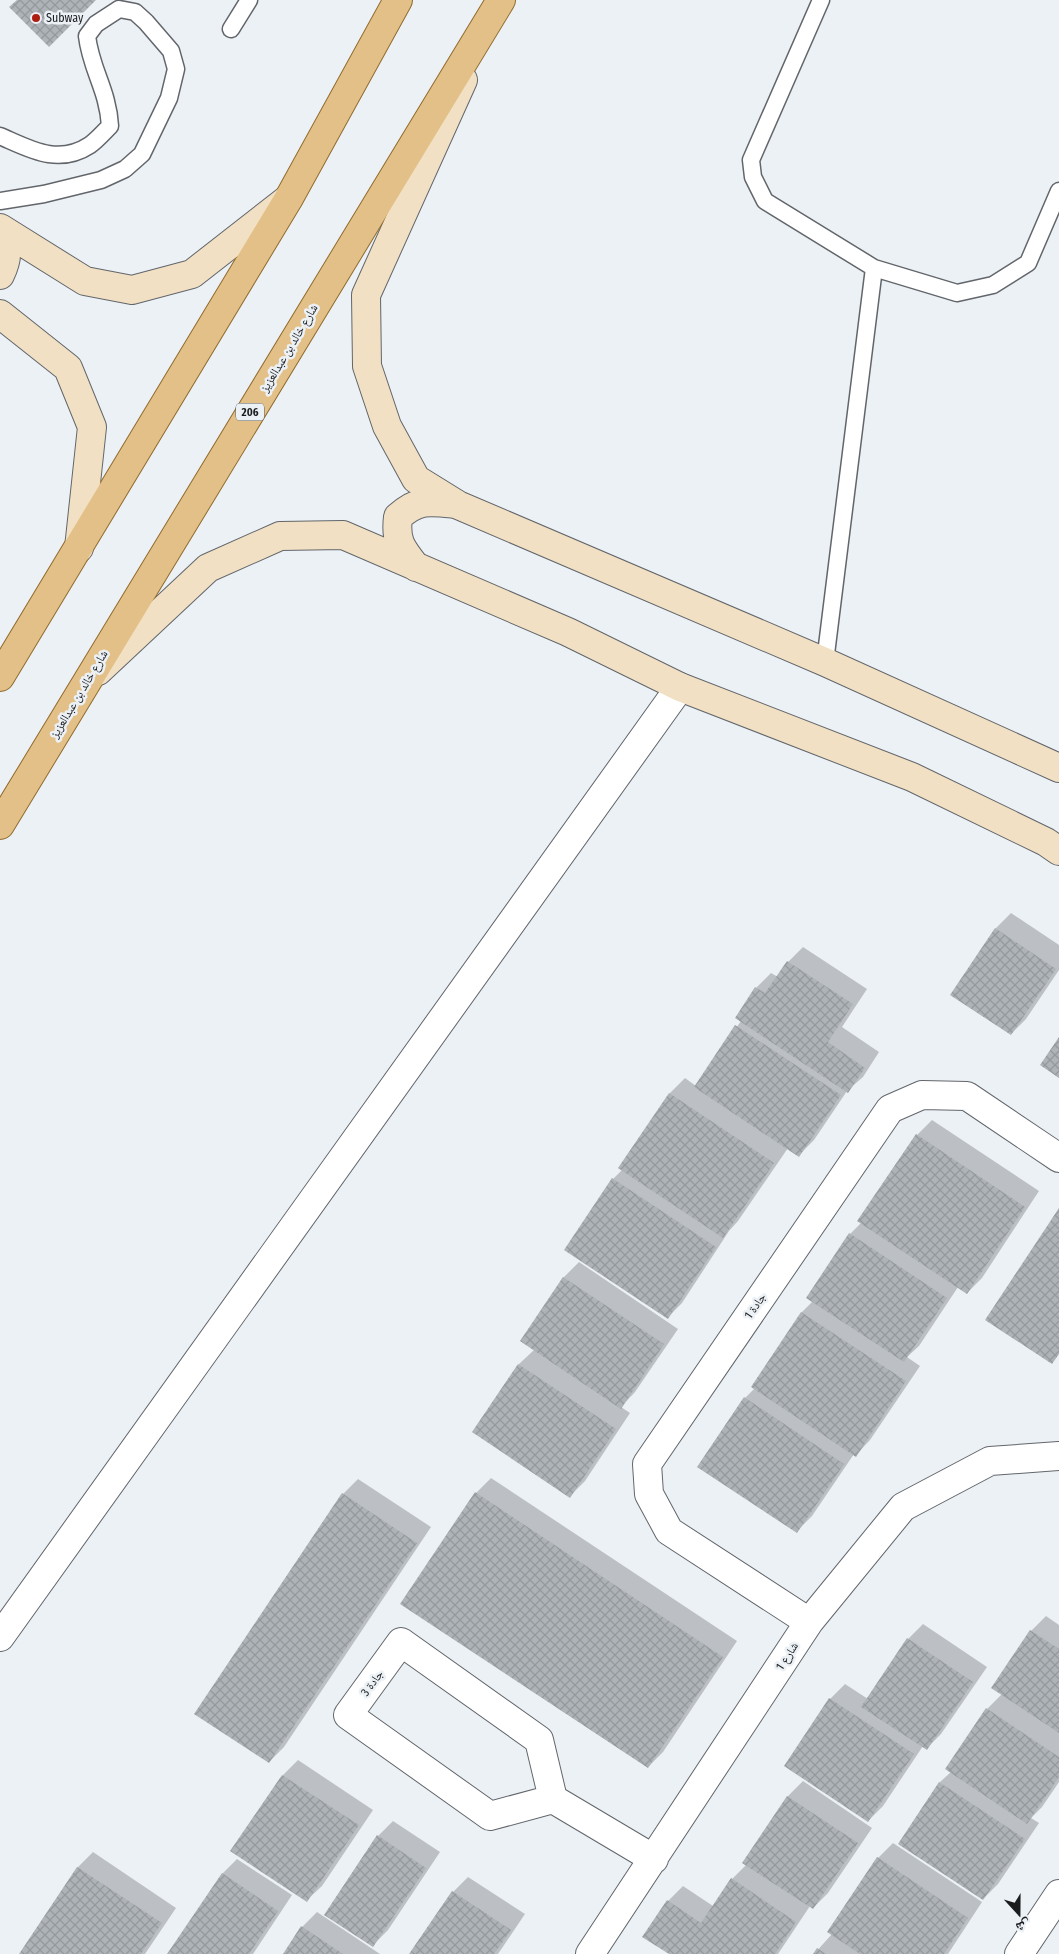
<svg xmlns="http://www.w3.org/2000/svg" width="1059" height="1954" font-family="'Fira Sans Condensed','Noto Naskh Arabic',sans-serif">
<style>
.shadow{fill:#0003}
.building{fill:url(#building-cross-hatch)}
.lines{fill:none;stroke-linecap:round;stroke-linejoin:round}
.lane-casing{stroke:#62666b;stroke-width:19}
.street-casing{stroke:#62666b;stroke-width:30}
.secondary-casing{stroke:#62666b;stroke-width:30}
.primary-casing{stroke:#916b2e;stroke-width:30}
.lane{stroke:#fff;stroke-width:16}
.street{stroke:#fff;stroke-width:28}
.secondary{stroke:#f1e0c3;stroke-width:28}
.primary{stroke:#e3c087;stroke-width:28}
.poi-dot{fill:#ad1d11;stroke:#ecf1f6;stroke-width:2}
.labels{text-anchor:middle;stroke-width:5;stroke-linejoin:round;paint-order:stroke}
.shield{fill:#ecf1f6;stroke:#595c5f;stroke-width:1}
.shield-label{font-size:11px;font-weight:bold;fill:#1a1c1e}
.poi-label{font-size:12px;fill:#1a1c1e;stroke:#ecf1f6;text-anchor:start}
.street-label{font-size:12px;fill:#1a1c1e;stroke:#ecf1f6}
</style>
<defs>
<pattern id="building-cross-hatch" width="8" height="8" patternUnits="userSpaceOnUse" patternTransform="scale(1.25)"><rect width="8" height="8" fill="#aeb3b8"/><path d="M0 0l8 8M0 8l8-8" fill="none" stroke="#95999e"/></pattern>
</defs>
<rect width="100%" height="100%" fill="#ecf1f6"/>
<!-- shadow -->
<path class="shadow" d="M1011,913L1059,945V970L1026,1019L1011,1034L952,994L996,928Z
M803,947L867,989L842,1027L879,1052L863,1077L847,1091L814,1140L799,1155L788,1148L738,1221L729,1231L682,1303L667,1318L565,1250L613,1179L622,1170L620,1168L670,1093L685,1078L696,1086L741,1021L756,988L771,973L778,977L788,962Z
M932,1120L1039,1191L982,1278L967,1293L958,1287L919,1346L907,1357L920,1366L870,1440L856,1455L854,1454L812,1516L797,1531L745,1398L755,1388L752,1386L802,1312L813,1301L850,1234L861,1223L917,1135Z
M579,1262L678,1329L635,1392L621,1407L630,1413L585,1481L570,1496L474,1432L519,1364L534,1350L521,1341L564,1277Z
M491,1478L737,1641L663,1752L648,1767L402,1604L476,1493Z
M358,1479L431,1527L284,1747L269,1762L196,1713L343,1494Z
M1046,1616L1059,1625V1782L1042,1807L1031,1818L1039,1823L998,1884L983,1899L900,1844L940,1782L951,1772L987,1709L1002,1694L1031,1631Z
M923,1624L987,1667L941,1734L926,1749L923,1746L883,1806L868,1821L830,1699L845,1684L868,1699L908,1639Z
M298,1760L373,1810L322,1886L307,1900L232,1850L283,1775Z
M803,1781L872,1828L828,1893L813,1908L810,1906L778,1954H671L668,1901L683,1886L713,1906L732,1879L747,1864L744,1862L788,1796Z
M393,1821L440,1852L388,1930L373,1945L378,1836Z
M893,1843L982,1902L948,1954H814L832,1934L878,1858Z
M93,1852L176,1908L145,1954H20L78,1867Z
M237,1859L292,1895L253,1954H169L222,1874Z
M468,1877L525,1914L498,1954H410L453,1892Z
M317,1912L380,1954H284L302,1927Z"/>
<!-- building -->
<path class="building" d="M17,0H96L49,47L9,7Z
M995,928L1056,969L1011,1035L950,995Z
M787,961L853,1004L828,1042L865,1068L848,1093L735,1018L755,987L765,993Z
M735,1025L841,1095L799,1157L694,1087Z
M1059,1037V1078L1040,1065Z
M669,1093L774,1163L723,1238L618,1168Z
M916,1134L1025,1207L967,1294L857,1221Z
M612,1178L716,1247L668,1319L564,1250Z
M1059,1208V1354L1052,1364L985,1320Z
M849,1233L947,1298L904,1362L806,1298Z
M563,1277L664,1344L621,1409L520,1341Z
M801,1312L906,1381L856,1457L751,1387Z
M518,1364L616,1429L570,1498L472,1432Z
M744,1397L844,1464L797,1533L697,1467Z
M475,1492L723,1657L648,1768L400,1604Z
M342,1493L417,1543L269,1763L194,1714Z
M1030,1630L1059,1649V1733L991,1688Z
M907,1638L973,1682L927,1750L861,1707Z
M829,1698L914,1754L868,1822L784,1766Z
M986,1708L1059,1757V1777L1027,1824L945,1769Z
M282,1775L359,1825L307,1902L230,1851Z
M939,1782L1025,1839L983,1900L898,1844Z
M787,1796L858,1843L813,1909L742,1863Z
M377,1835L426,1868L373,1947L324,1915Z
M877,1857L968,1918L944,1954H860L827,1932Z
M77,1867L162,1923L141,1954H19Z
M222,1873L278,1911L249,1954H167Z
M731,1878L796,1922L775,1954H669L642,1937L667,1900L701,1923Z
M452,1891L511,1930L494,1954H409Z
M301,1926L343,1954H283Z
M817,1948L826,1954H813Z"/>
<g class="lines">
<defs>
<path id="lane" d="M821,0L751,160L753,177L765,201L874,268L957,293L993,285L1028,263L1059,191
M231,29L249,0
M0,136C30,149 58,166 90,145C97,140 104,132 110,126C108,90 91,70 87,36L96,24L119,9L135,12L146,22L171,51L176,69L169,98L142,154L125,169L101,180L44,194L0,201
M825,662L874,268"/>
<path id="street" d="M809,1622L669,1531L649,1494L647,1464L890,1109L922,1095L967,1096L1059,1158
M0,1637L680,687
M553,1799L490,1816L348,1715L401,1642L539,1740L553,1799L654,1859
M590,1954L809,1622L903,1507L990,1461L1059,1456
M1019,1954L1059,1894"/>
<path id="secondary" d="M463,80L366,295L367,366L387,426L416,479L458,505L825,662L1059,768
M0,228L85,281L132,290L192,274L288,199
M0,233C9,246 7,261 0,275
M0,314L68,368L92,427L79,548
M416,567C401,548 395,541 398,517C418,499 429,501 455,504
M98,671L208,568L280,536L343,535L568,632L680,687L912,777L1046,842L1059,851"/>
<path id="primary" d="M0,677L289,198L398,0
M0,825L501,0"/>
</defs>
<!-- lane casing -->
<use href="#lane" class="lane-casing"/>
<!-- street casing -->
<use href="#street" class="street-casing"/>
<!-- secondary casing -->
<use href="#secondary" class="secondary-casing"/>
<!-- primary casing -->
<use href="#primary" class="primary-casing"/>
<!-- lane -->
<use href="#lane" class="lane"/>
<!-- street -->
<use href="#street" class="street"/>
<!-- secondary -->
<use href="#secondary" class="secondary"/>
<!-- primary -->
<use href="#primary" class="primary"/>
</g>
<!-- markers -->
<circle class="poi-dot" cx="36" cy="18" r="5"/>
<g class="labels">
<!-- shield labels -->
<rect class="shield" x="236" y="403.5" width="28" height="17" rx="4"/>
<g class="shield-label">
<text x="250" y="416">206</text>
</g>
<!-- poi labels -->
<g class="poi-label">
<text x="46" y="22">Subway</text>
</g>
<!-- street labels -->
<g class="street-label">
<text transform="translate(289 348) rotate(-59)" y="4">شارع خالد بن عبدالعزيز</text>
<text transform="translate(79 694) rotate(-59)" y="4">شارع خالد بن عبدالعزيز</text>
<text transform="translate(755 1306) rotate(-56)" y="4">جادة 1</text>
<text transform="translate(787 1656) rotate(-57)" y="4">شارع 1</text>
<text transform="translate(372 1683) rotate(-54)" y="4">جادة 3</text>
</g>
</g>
<!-- north arrow -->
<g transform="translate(1019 1914) rotate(159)" stroke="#ecf1f6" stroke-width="4" paint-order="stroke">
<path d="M0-4L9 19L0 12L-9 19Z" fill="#1a1c1e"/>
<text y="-8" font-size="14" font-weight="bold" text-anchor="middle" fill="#1a1c1e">ش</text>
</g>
</svg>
